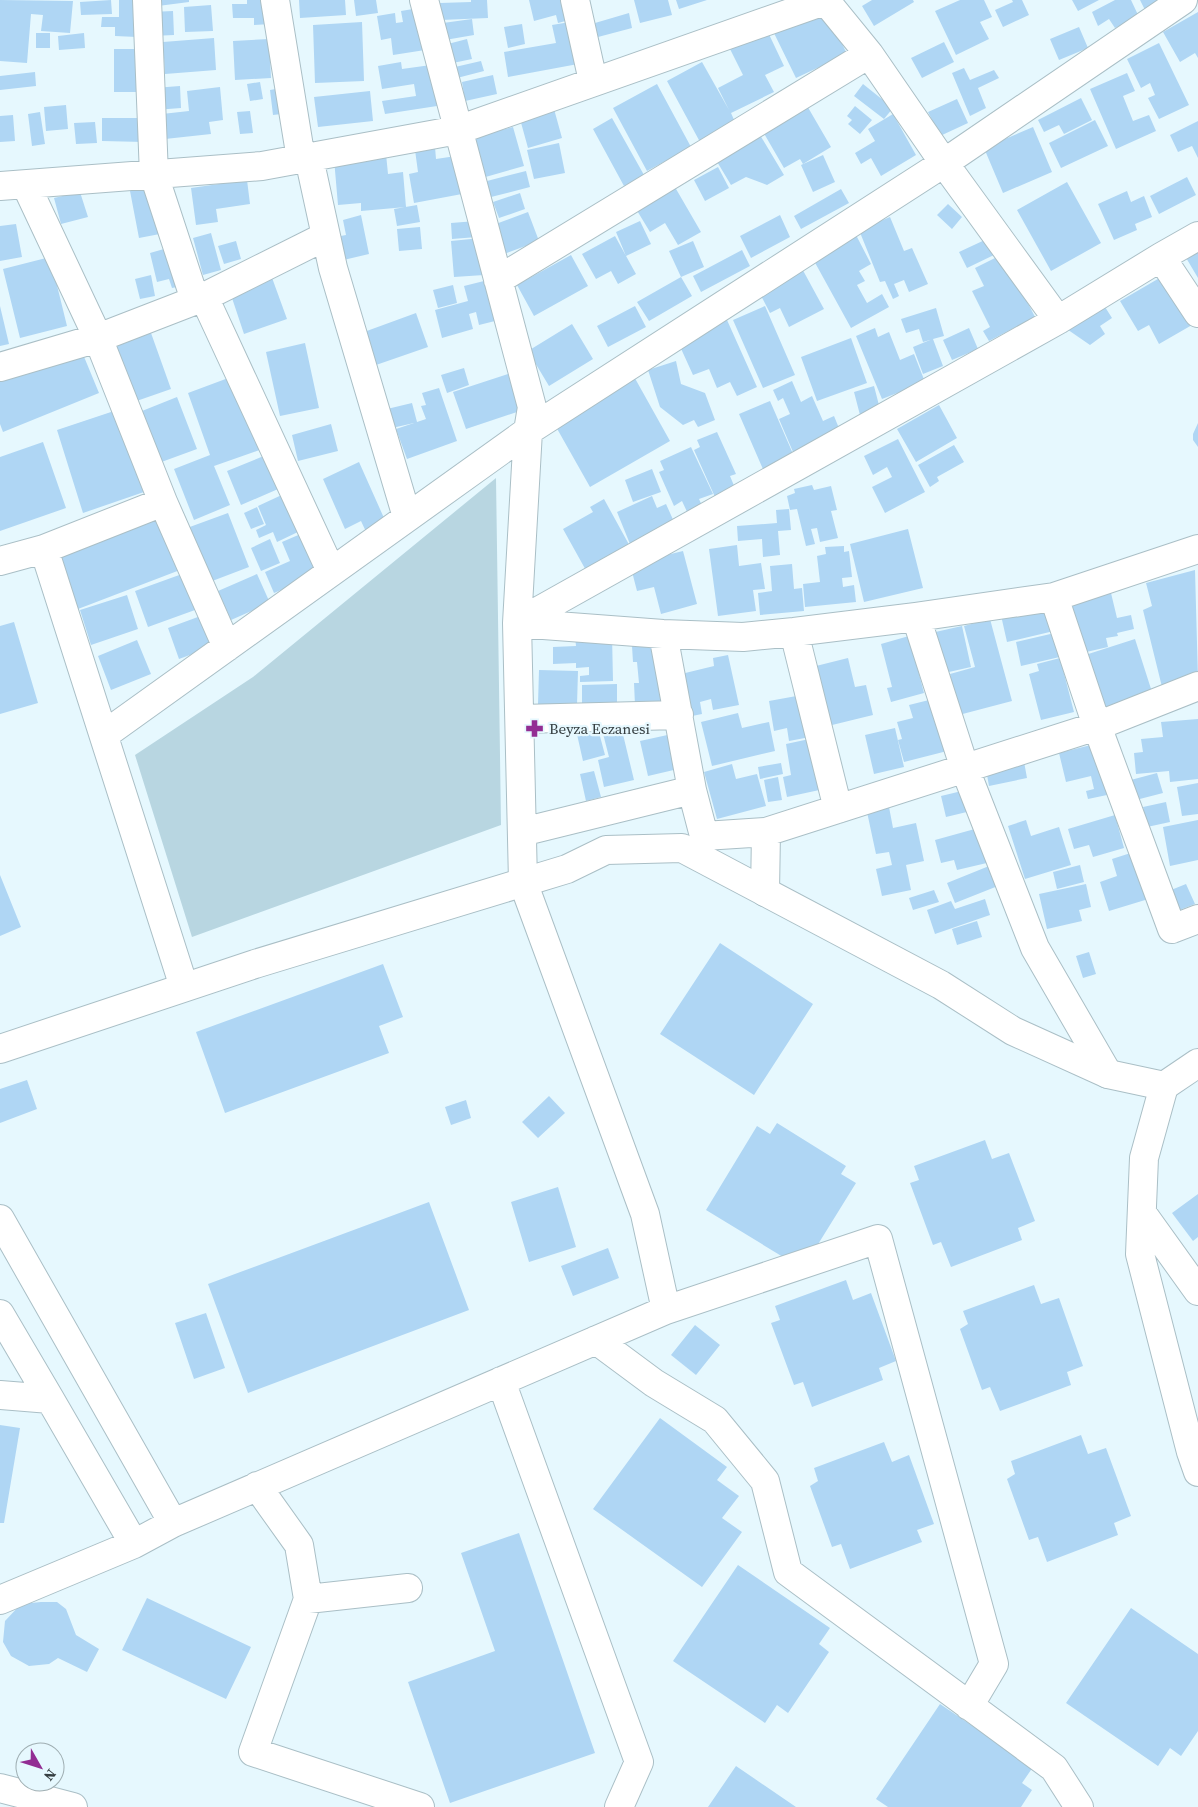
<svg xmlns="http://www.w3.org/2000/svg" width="1198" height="1807" font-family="'Source Serif 4',serif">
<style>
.green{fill:#b8d6e1}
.building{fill:#afd6f4}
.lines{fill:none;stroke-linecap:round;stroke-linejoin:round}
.minor-casing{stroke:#aabfc6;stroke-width:30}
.tertiary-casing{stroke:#aabfc6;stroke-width:30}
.trunk-casing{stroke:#aabfc6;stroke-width:30}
.minor{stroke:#fff;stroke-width:28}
.tertiary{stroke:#fff;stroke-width:28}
.trunk{stroke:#fff;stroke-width:28}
.labels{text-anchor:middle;stroke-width:4.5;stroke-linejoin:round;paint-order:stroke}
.poi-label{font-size:15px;fill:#353e41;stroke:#e6f8fe;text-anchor:start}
</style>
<rect width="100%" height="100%" fill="#e6f8fe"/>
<!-- green -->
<path class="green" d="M496,478L501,825L192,937L135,755L253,677Z"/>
<!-- building -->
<path class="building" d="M0,0L73,1L70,33L41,31L43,15L31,14L27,63L0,61Z
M111,0L112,14L81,15L80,2Z
M119,0H138L137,37L115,36V27H101L102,17H119Z
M157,0H189V2L158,6Z
M247,0H270L271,24L254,25V18H233L232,4H247Z
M299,0H345L346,15L300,18Z
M354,0H376L378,13L356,16Z
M471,0H487L488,18L441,20L440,3L471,2Z
M529,0H568L573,19L558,23L556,15L534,21Z
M634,0H668L672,15L640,23Z
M676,0H707L679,9Z
M872,0H913L914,2L874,26L862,6Z
M960,0H984L992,17L980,22L989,39L956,55L935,11Z
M1012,0H1022L1029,15L1003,27L995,10L1013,2Z
M1072,0H1099L1078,11Z
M1115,0H1131L1139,17L1115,28L1109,19L1098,26L1092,12Z
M1140,0H1160L1145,10Z
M211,5L213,31L185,32L184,7Z
M823,5L847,54L796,78L772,29Z
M419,8L425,50L393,55L391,38L381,40L377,16L395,13L396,23L403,22L401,11Z
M173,11L174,35L152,36L151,12Z
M1198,12V58L1195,53L1180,62L1163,32Z
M629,13L632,28L598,37L595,23Z
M472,19L474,35L445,40L443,23Z
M362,22L364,81L315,83L313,25Z
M570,22L578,64L508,77L504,52L556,43L552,25Z
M522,24L525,44L508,48L504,27Z
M1079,27L1088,48L1059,60L1050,39Z
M766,28L784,66L765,75L774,92L731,113L735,122L700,142L667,81L702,62L729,110L718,88L743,75L729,47Z
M36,33H50V48H36Z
M84,33L85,48L59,50L58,36Z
M214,38L216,70L165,74L163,42Z
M269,39L271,78L235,80L233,41Z
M467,39L472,59L448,64L444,45Z
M944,42L954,62L922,78L911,58Z
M1159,43L1189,105L1159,119L1148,98L1155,95L1150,83L1141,88L1127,59Z
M114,49H139L140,92H114Z
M481,61L484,71L457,78L455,67Z
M401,62L402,69L431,65L437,106L385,114L382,101L416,96L414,84L382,89L378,66Z
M964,68L970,80L994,70L999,78L978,88L986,108L970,116L952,73Z
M35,72L36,86L0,90V76Z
M1127,73L1135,91L1123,96L1133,121L1149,115L1156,131L1116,149L1090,89Z
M493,75L497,94L465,101L462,82Z
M260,82L263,99L250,101L247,84Z
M657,84L691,147L647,171L613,108Z
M863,84L893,108L884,119L854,96Z
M180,86L181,108L155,110L154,88Z
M220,87L223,120L209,122L211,134L165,139L162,114L189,111L187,91Z
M287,87L290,113L273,115L270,90Z
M370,91L373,121L318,127L314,97Z
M1081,98L1092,120L1064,134L1059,125L1044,132L1038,120Z
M957,99L968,123L940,136L928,112Z
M806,104L831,147L803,164L800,159L784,168L762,130Z
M66,105L68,129L46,131L44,107Z
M855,106L872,120L860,134L848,124L852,120L847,116Z
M554,109L562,138L528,148L520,119Z
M250,111L253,133L240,134L237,112Z
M40,112L45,144L32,146L28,114Z
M893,114L916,155L881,176L871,158L861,164L855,153L875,141L868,129Z
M13,115L15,141L0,142V116Z
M102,118H144V142L102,141Z
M612,118L644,175L624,186L593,129Z
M1095,120L1108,146L1061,168L1049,143Z
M1198,121V158L1192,146L1178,152L1170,135Z
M95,122L97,143L76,144L74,123Z
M513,127L524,166L482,178L471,138Z
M1033,127L1052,172L1003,193L984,148Z
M760,135L784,175L767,185L746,177L731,185L716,160Z
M559,143L565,173L534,179L527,150Z
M435,147L436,159L456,156L462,194L414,203L409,174L418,172L415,150Z
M386,154L388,174L403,172L406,207L361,211V203L338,205L334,159Z
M823,155L835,182L813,192L801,165Z
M718,167L729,188L705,201L694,180Z
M526,171L530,187L491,197L487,181Z
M1187,177L1196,195L1159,214L1150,196Z
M247,180L250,204L216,209L218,222L196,225L191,188Z
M672,182L701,232L678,245L665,223L650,232L633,204Z
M1067,182L1101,243L1051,271L1017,210Z
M157,186L165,233L139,238L130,191Z
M841,189L849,203L801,229L794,216Z
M1127,191L1131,202L1144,196L1152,217L1135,224L1137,230L1114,240L1098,204Z
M80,192L88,217L61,224L54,198Z
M520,193L525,209L499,218L493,202Z
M948,204L962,217L952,229L937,215Z
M417,205L420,222L397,226L394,209Z
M528,212L539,241L504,254L493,225Z
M361,215L369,254L335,262L330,238L346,235L343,220Z
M780,215L790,237L751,258L740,236Z
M890,217L904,251L912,248L928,284L909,292L904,280L894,284L899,296L893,299L885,281L880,282L859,230Z
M476,221L477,237L452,239L451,223Z
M640,221L651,244L626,256L616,232Z
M16,224L22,257L0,261V226Z
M420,227L422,249L399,251L397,229Z
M211,233L221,270L203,275L193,238Z
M856,235L871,264L859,271L865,281L857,285L867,303L882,294L889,307L851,328L813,259Z
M615,236L636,274L618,284L611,271L596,279L582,254Z
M481,238L484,275L454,277L451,241Z
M989,238L996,254L967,268L959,252Z
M236,241L241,259L224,264L218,246Z
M693,241L704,267L681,277L692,296L649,321L637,302L681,277L669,251Z
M171,247L182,286L172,288L169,279L157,282L150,253Z
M1198,249V278L1185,256Z
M742,250L750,266L701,292L693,276Z
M1003,254L1035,317L989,341L983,331L990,327L972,291L984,286L975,268Z
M571,255L588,286L534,316L517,285Z
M50,257L67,326L20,338L3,269Z
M799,263L824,309L789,327L780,308L770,313L756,286Z
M151,275L155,296L140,299L135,279Z
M271,275L287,319L244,334L229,289Z
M1163,276L1192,325L1159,344L1149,325L1138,331L1120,301Z
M484,281L495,321L479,325L476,312L469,314L473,329L442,338L435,310L468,301L464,286Z
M453,285L457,303L438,308L433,290Z
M1100,299L1112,318L1100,326L1105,334L1090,345L1061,325Z
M0,306L9,344L0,346Z
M635,306L646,327L608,347L597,326Z
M765,306L795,375L763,388L733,320Z
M936,308L944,336L933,339L943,366L923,374L913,347L930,340L923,342L919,329L906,333L901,319Z
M416,313L428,347L376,365L364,332Z
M727,320L757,387L737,396L730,382L717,388L709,369L693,375L678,342Z
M572,324L593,359L549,386L528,351Z
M875,328L878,337L889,332L900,360L914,354L925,382L882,399L856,336Z
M969,328L978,349L952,360L943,340Z
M151,333L171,389L128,404L109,348Z
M851,338L867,383L817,401L801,357Z
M305,343L319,408L280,416L266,352Z
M80,347L99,393L3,432L0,424V379Z
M676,361L681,384L705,393L715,420L698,427L694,420L683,425L660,407L648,370Z
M464,368L469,385L447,393L441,375Z
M632,373L670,441L590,487L551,418Z
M239,374L265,448L214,466L230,505L194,520L174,469L210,455L188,393Z
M508,374L520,411L466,429L453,392Z
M792,381L801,402L812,396L823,421L834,416L843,438L796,459L779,419L790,414L783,398L778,401L773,390Z
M874,386L880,409L860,415L854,392Z
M439,388L457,441L407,459L396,429L414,423L392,428L387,409L412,403L417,422L426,419L421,406L426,405L422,393Z
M177,397L197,449L156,464L137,413Z
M770,401L797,463L766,476L739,414Z
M939,405L957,438L916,462L897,429Z
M117,410L144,492L83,513L57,430Z
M1198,423V447L1193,440V434Z
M331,424L338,451L298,461L292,435Z
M717,432L736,474L730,476L735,488L715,497L694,450L700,447L697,440Z
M898,439L925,492L885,513L872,487L892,477L887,467L873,475L864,456Z
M43,442L66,508L0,531V457Z
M954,445L964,462L937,477L939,481L930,487L918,465Z
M691,447L713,494L699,499L704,510L689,516L682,501L674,506L659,472L664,470L660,461Z
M271,453L285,486L241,505L227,471Z
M359,462L388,527L368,536L361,521L345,529L323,479Z
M652,469L661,492L633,502L625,480Z
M812,485L814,490L831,486L837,510L831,511L838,538L820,542L817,528L811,529L815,544L806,546L797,509L790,510L787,496L795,493L794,489Z
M286,493L300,531L277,542L273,532L259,538L256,530L266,525L258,506Z
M652,496L657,508L666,504L675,524L630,544L617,512Z
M604,499L632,550L588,574L563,529L593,512L590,507Z
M257,507L264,524L251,529L244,513Z
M789,509L791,530L778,531L780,555L763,557L762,539L738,541L737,526L777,523L776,510Z
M158,510L180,570L78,609L55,550Z
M228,513L249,567L207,583L187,528Z
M908,529L923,588L864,602L850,544Z
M303,533L321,573L274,593L265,572L290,561L282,542Z
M270,539L280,563L261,571L251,548Z
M737,545L739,566L761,563L765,589L753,590L756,611L718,616L709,549Z
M844,546V552L849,551L852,577L842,578L843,587L854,585L856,602L805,607L803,584L820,582L817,556L826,554L825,547Z
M683,551L697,604L661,614L654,587L637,591L630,564Z
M792,564L794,589L802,588L804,611L760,615L758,593L772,591L770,566Z
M1195,570L1198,680L1163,691L1143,610L1152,606L1146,583Z
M182,574L195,610L148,627L135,591Z
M257,574L270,603L231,620L218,591Z
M1111,593L1117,618L1131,615L1134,629L1117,633L1118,636L1106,638L1108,647L1082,653L1071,603Z
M127,595L138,629L91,645L80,610Z
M1048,603L1054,631L1007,642L1000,611Z
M206,614L217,645L179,659L168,628Z
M990,619L1012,701L955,716V695L950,674L975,667L964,626Z
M14,622L38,703L0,714V626Z
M962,626L971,667L940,674L931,633Z
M1059,632L1064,656L1021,666L1016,642Z
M612,635L613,681L580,682V676L589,675V667L576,668V663L553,664V647L576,646L575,636Z
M909,636L924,693L891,702L887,688L892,687L881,644Z
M1135,639L1152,692L1097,710L1079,657Z
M137,640L151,674L111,690L98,656Z
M660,644L669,702L635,705L634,683H639L637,662H633L632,646Z
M728,655L739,705L713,710L711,699L700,702L702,714L687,717L677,675L714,666L713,658Z
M848,658L855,687L866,685L873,715L828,726L812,667Z
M1060,658L1074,712L1041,720L1029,674L1039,671L1037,664Z
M539,670L578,671L577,705L538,704Z
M617,684V704L582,705V685Z
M802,695L810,737L789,741L787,728L774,731L769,701Z
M941,697L955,749L904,762L898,740L902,739L897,722L913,718L909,705Z
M738,713L742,728L769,722L775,751L712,766L701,722Z
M1198,719V779L1170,782L1169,771L1136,774L1134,753L1143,752L1141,739L1163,737L1161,722Z
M620,722L634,780L604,787L598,760L609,757L601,726Z
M597,725L605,755L583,761L576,730Z
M895,728L904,767L874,774L865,735Z
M672,734L678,769L648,776L640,741Z
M814,738L824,789L787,797L783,777L791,775L786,744Z
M1095,744L1107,795L1088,799L1086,791L1094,789L1091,776L1066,782L1059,753Z
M1023,756L1027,778L989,786L985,764Z
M781,763L783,774L760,779L758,767Z
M732,764L736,779L757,774L766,806L717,819L704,772Z
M594,771L601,797L586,801L580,774Z
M1157,773L1163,793L1132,801L1127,781Z
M778,777L782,800L768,802L764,780Z
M1198,783V814L1182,816L1177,787Z
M966,790L971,811L946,817L941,796Z
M1166,802L1170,822L1147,827L1143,807Z
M889,807L893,828L916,823L924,861L906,865L911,890L882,896L876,869L892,865L889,852L876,854L867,812Z
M1115,815L1124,848L1093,857L1089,845L1074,849L1068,829Z
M1026,820L1031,836L1059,827L1071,865L1025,879L1008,826Z
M1198,820V860L1170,866L1163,827Z
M982,827L991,862L957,870L954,860L941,863L935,840Z
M1140,850L1155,897L1109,911L1100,882L1117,876L1112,859Z
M999,862L1008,882L955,903L947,883Z
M1080,865L1084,882L1057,889L1053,872Z
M0,875L21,927L0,936Z
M1086,884L1091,907L1079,910L1082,921L1047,929L1039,894Z
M1186,884L1195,904L1169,914L1161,894Z
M934,890L939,902L913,910L909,898Z
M985,899L990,915L935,934L927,910L951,901L955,909Z
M977,921L982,937L957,945L952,929Z
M720,943L813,1004L754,1095L660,1034Z
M1089,952L1096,974L1083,978L1076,956Z
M383,964L403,1017L379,1026L389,1053L225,1113L196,1032Z
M27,1080L37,1109L0,1123V1089Z
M549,1096L565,1113L538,1138L522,1122Z
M466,1100L471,1118L451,1125L445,1107Z
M777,1123L846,1166L841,1174L856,1183L807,1262L792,1252L788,1260L706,1210L757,1126L770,1134Z
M985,1140L992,1159L1009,1153L1035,1221L1018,1228L1022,1240L951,1267L941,1242L933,1245L910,1183L919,1180L914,1166Z
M558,1187L576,1247L529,1262L511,1202Z
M1198,1194V1237L1193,1241L1172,1213Z
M429,1202L469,1310L248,1393L208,1284Z
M608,1248L619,1278L573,1296L561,1266Z
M846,1280L853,1300L871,1293L896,1361L879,1368L883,1380L812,1407L803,1382L794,1385L771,1323L780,1320L775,1306Z
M1034,1285L1041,1304L1059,1298L1083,1366L1067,1372L1071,1385L1000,1411L990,1387L982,1390L960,1329L968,1324L963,1311Z
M206,1313L225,1368L194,1379L175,1323Z
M695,1325L720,1345L696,1375L671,1355Z
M660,1418L727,1467L717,1480L739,1496L722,1518L742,1532L702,1587L593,1509Z
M0,1425L20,1428L4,1523H0Z
M1081,1435L1088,1454L1106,1448L1131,1516L1114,1523L1118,1535L1047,1562L1038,1537L1029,1540L1007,1479L1015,1474L1011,1461Z
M884,1442L892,1462L909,1455L934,1524L917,1530L922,1542L850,1569L841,1544L832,1547L810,1486L818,1481L814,1468Z
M519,1533L595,1753L450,1803L408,1682L495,1651L461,1553Z
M738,1565L830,1628L819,1644L829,1652L788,1713L777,1705L765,1723L673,1661Z
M147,1598L251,1647L226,1699L122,1650Z
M41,1602H57L66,1609L76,1635L99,1649L87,1672L58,1658L49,1664L29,1666L11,1656L3,1642L5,1621L21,1604Z
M1131,1608L1198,1654V1731L1181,1756L1170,1748L1158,1766L1066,1703Z
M940,1704L1033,1767L1022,1783L1032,1790L1021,1807H888L876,1799Z
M736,1766L796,1807H708Z"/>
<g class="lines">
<defs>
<path id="minor" d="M147,0L154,175L195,300
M275,0L301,159
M424,0L532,407L528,431L517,623L523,882L645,1214L666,1310
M575,0L593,81
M825,0L869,54L944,163L1058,320
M26,185L98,338L163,502L227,647
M0,186L262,166L458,130L827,0
M326,236L333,268L407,517
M1198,236L1161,257L1058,320L517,623L663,634L743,637L794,632L916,617L1054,597L1198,549
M1161,257L1198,313
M498,280L869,54
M204,297L331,571
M0,367L98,338L204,297L326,236L309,158
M44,549L184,987
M0,561L44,549L163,502
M1054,597L1097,726L1172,929L1198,919
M916,617L965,769L1035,948L1108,1074
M794,632L838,809
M521,719L679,715
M104,735L528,431L944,163L1183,0
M692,790L704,836L766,832
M522,832L692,790L663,634
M765,892L766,832L1097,726L1198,686
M1164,1086L1144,1158L1140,1254L1191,1452L1198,1472
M1142,1213L1198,1291
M0,1219L173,1523
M0,1314L50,1399L134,1544
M596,1340L654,1383L715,1420L765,1481L788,1572L1054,1768L1079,1807
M501,1381L639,1762L619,1807
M0,1395L50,1399
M257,1486L299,1545L308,1599L253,1752L420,1807
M308,1599L408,1588
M0,1600L134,1544L173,1523L666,1310L878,1239L994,1664L969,1706"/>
<path id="tertiary" d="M0,1049L255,964L567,869L606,850L682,848L941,985L1013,1031L1108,1074L1164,1086L1198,1063"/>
<path id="trunk" d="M0,1788L73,1807"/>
</defs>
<!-- minor casing -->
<use href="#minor" class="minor-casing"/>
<!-- tertiary casing -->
<use href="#tertiary" class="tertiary-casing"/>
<!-- trunk casing -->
<use href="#trunk" class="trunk-casing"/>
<!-- minor -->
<use href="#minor" class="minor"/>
<!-- tertiary -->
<use href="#tertiary" class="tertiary"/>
<!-- trunk -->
<use href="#trunk" class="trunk"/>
</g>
<!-- icons -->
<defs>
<symbol id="pharmacy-bare" viewBox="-9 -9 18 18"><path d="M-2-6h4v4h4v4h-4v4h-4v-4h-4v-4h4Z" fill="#922d93" stroke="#e6f8fe" stroke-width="2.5" paint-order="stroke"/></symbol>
</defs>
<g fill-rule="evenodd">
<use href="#pharmacy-bare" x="522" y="716" width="25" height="25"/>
</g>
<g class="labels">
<!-- poi labels -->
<g class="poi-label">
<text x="549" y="734">Beyza Eczanesi</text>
</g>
</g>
<!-- north arrow -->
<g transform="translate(40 1767) rotate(129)"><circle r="24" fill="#e6f8fe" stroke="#9faeb2"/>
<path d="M0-4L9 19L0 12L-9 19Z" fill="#922d93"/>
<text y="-8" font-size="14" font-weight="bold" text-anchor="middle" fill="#353e41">N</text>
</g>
</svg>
